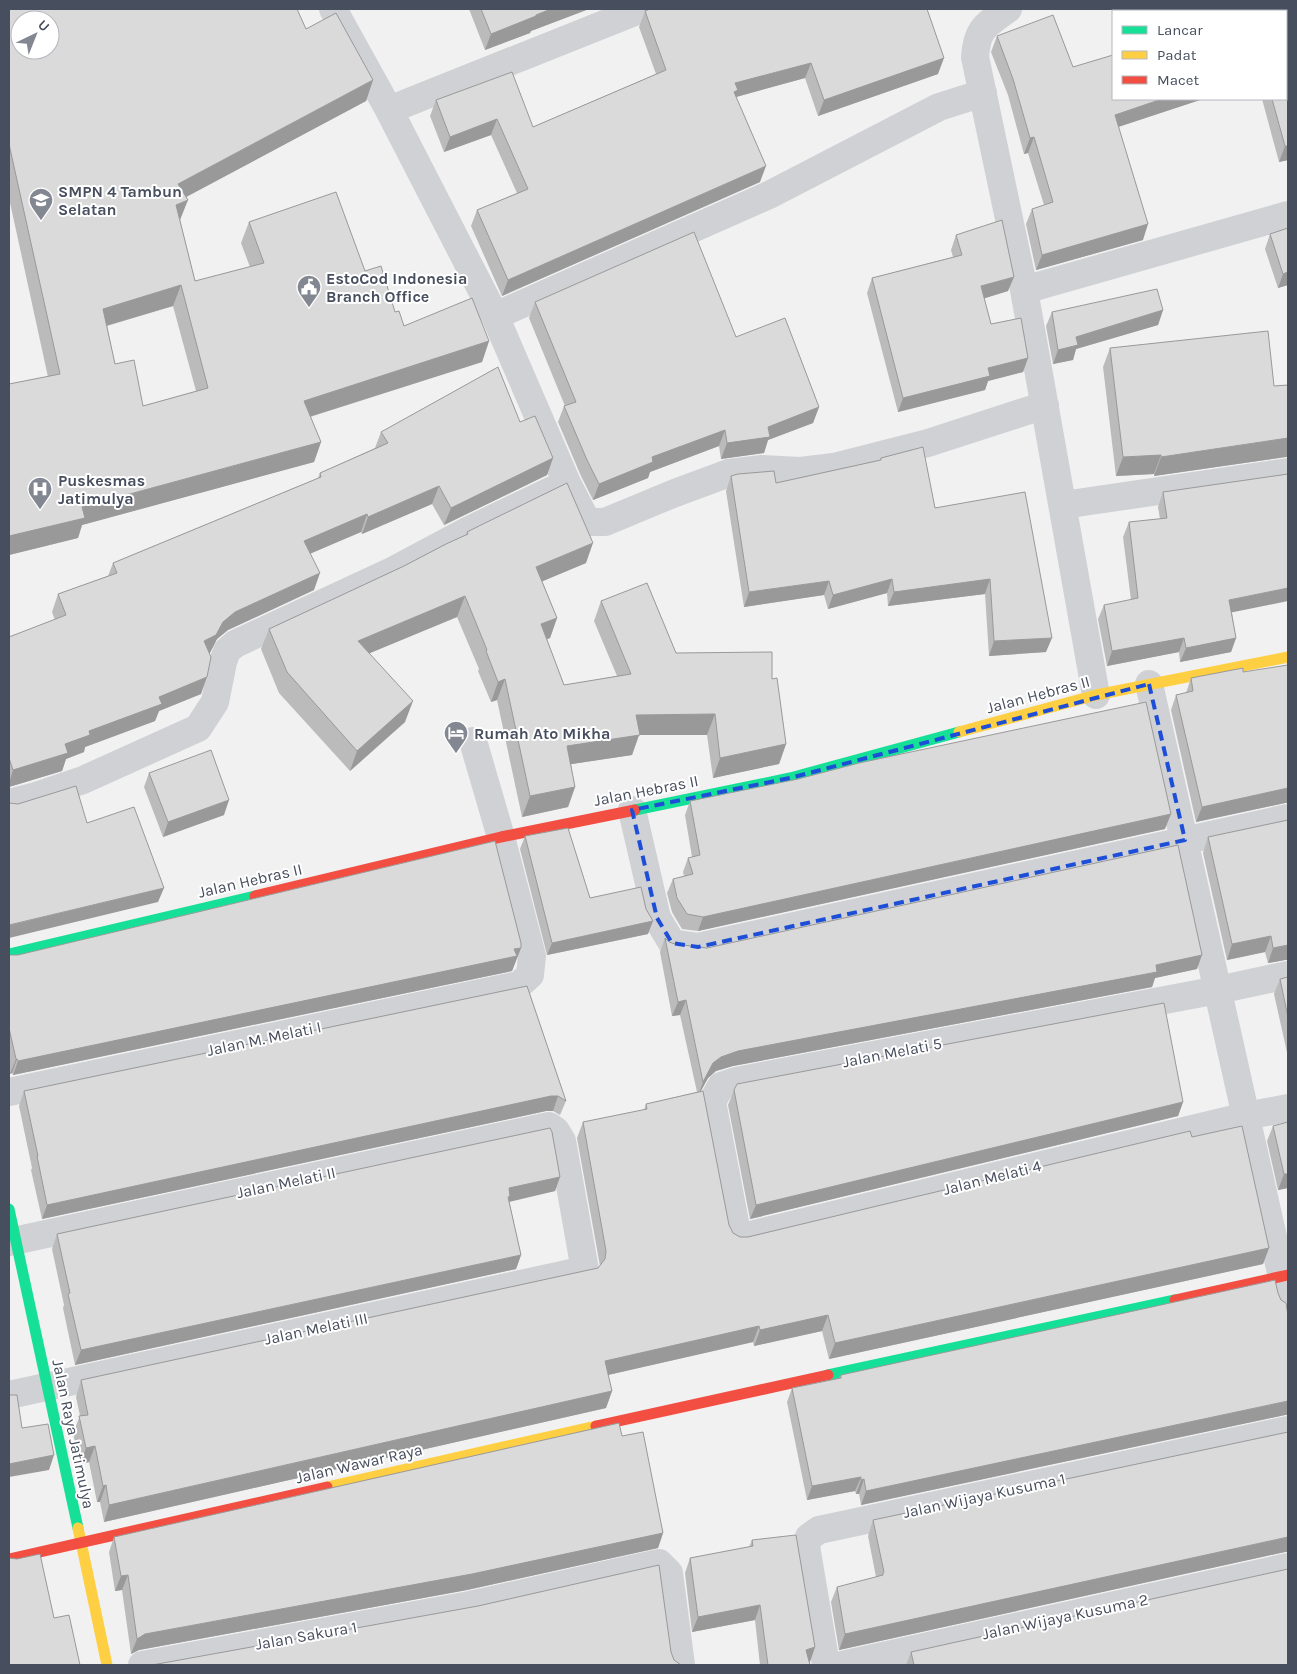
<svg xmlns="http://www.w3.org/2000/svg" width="1297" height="1674" font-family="Karla,sans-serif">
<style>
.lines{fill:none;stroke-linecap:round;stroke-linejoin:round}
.street{stroke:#cfd1d4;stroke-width:28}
.fast{stroke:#16e098;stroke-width:11}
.slow{stroke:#ffcf43;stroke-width:11}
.jam{stroke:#f24e42;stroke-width:11}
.wall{fill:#bbbbbc;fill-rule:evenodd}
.shaded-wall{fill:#999}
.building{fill:#dadadb;stroke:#999;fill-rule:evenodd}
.marked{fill:none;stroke:#1d4ed8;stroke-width:4;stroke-dasharray:10 6;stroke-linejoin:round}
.labels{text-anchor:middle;stroke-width:4;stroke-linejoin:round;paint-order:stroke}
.poi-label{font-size:16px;font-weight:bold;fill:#474e5e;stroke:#fff;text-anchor:start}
.street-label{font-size:16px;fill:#474e5e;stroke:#fff}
</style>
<rect width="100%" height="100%" fill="#f1f1f1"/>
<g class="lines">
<!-- street -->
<path class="street" d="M333,9L389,110L495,316L567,483L584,516L591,522H605L675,493L729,473L762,469L800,471L834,467L928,443L1045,405
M1008,9C986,25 977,28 975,57L1024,290L1096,695
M389,110L642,9
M1024,290L1288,215
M495,316L769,195L939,107L983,93
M1063,505L1288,472
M1149,684L1288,1304
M9,803L36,796L83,780L198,728L215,702L223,662L227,651L235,644L390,572L467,531L567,483
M632,810L657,918L672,943L698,947L1288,818
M1288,975L1218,990L736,1081L721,1086L712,1102L738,1238L1246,1116L1288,1108
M9,1092L519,985L530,975L532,956L501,837L473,741
M9,1242L549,1126L556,1131L562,1141L585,1270L9,1395
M142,1665L470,1605L659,1563L669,1573L681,1665
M826,1665L806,1546L809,1537L819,1530L1288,1430
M842,1665L1288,1567"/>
<!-- fast -->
<path class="fast" d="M635,810L790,778L959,732
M9,954L255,896
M9,1209L78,1528
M828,1375L1175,1300"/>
<!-- slow -->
<path class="slow" d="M959,732L1096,695L1288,657
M327,1487L596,1426
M78,1528L107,1665"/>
<!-- jam -->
<path class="jam" d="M255,896L501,837L635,810
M1175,1300L1288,1275
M596,1426L828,1375
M9,1559L327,1487"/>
</g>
<!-- wall -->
<path class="wall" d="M9,9L306,29L373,80L366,101L186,197L180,220L195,281L250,267L241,243L249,222L365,271L395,312L404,326L489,341L482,362L310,417L321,442L314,462L82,525L78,538L9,555V384L48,377L9,198ZM173,306L196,391L143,406L115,364L107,326Z
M469,9H589L531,31L530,33L485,50Z
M1121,9H1288V160L1279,162L1262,99H1286V11H1122Z
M645,11L938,74L818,116L805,78L736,97L760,182L502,296L471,226L477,210L517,193L491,135L444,152L430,116L436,100L533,127L656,74L639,27Z
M997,36L1073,67L1203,99L1118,127L1143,240L1036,270L1026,224L1032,209L1044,205L1028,153L1024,154L1008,95L991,52Z
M1288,228V285L1278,288L1265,249L1270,234Z
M956,235L1008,291L984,298L991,324L1028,358L1023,372L988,381L985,390L898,412L867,293L872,278L953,257L951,250Z
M535,302L736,337L819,407L813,423L768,440L764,453L721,459L719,446L650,472L648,478L593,500L581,476L558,422L564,406H565L529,318Z
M1163,310L1158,325L1076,349L1073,360L1053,364L1046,326L1052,312Z
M1110,348L1274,386L1288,385V457H1286L1154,476V474L1116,476L1103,367Z
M520,422L553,458L547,475L444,525L432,504L362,534L361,532L310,553L314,590L228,630L217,639L209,653L201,694L159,711L155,721L85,747L84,752L66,759L62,771L9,787V637L55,620L52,612L58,594L108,576L113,563L318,478L320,473L375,448L381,432Z
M881,458L935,508L1046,652L989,656L985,594L888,606L887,593L828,609L824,595L744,607L726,491L731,476L776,483L880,460Z
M1163,492L1232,613L1236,638L1231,652L1180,662L1179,652L1107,666L1098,619L1104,605L1131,600L1123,537L1129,522L1160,519L1158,507Z
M467,532L586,563L542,581L557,618L550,638L546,639L564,685L617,676L594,621L601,601L676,653L772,679L786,744L779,764L713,778L707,735H639L632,755L571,764L575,787L568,807L522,817L497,700L491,702L478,671L479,669L457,617L369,653L405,722L350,771L279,693L261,649L269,629L404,566L466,535Z
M1243,672L1285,803L1196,822L1171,710L1176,695L1186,693L1191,678Z
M149,773L224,815L163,837L144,787Z
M690,801L1165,829L698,931L682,929L672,912L667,893L673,879L684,876L683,872L688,858L692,857L685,815Z
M1288,820V960H1285L1268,963L1265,952L1227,960L1203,853L1208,837Z
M525,836L590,898L646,909L648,934L547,955L520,849Z
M665,938L669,942L675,944L707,948L1197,969L1155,978L1152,987L733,1066L716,1071L708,1078L701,1091L729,1225L733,1233L740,1237H748L1192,1137L1269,1248L1263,1264L829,1359L822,1331L754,1346L753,1342L608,1375L612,1391L606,1408L104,1522L100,1502H97L89,1462L80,1464L73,1433L80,1416L76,1397L81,1380L598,1268L600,1266L577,1138L583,1122L644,1110L646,1104L697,1092L680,1015L672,1016L660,952Z
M521,948L512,971L13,1075L12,1073L10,1074L9,1066V954L10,955Z
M1288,977V1057L1274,994L1280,979Z
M527,986L566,1101L560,1115L553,1111H546L42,1219L31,1170L32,1168L19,1106L24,1091Z
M734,1090L1183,1102L1178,1116L750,1219L728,1105Z
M1273,1126L1288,1188L1278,1190L1267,1141Z
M560,1177L555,1191L509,1201L521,1255L516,1269L75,1365L63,1308L64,1305L52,1249L57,1234Z
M841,1375L1285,1415L861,1505L859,1494H856L855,1491L807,1500L787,1402L792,1388L839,1378Z
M622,1436L663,1533L658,1548L467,1590L139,1650L131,1654L122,1590L115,1591L109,1552L114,1537Z
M873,1520L1285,1552L839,1650L831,1602L837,1587L876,1577L868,1536Z
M752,1540L815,1647L809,1662L810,1665H760L755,1620L692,1632L685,1573L690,1558L749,1547Z
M911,1652L1288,1665H906Z"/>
<!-- shaded-wall -->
<path class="shaded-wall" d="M551,9H589L531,31L530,33L485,50L491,34Z
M944,58L938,74L818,116L824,100Z
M811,63L805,78L736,97L733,106L735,83Z
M373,80L366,101L171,205L178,184Z
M1162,99H1203L1109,130L1115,115Z
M497,119L491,135L444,152L450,137Z
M1034,137L1028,153L1024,154L1030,138Z
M1285,146H1288V160L1279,162Z
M766,166L760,182L502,296L508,280Z
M188,200L180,220L176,205Z
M1148,224L1143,240L1036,270L1042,255Z
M1288,272V285L1278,288L1283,274Z
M1014,277L1008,291L976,301L981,286Z
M181,285L173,306L95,329L103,309Z
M1163,310L1158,325L1076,349L1073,360L1053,364L1058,350L1076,337Z
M489,341L482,362L296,421L304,401Z
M1028,358L1023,372L988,381L985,390L898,412L903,398L988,368Z
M819,407L813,423L768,440L764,453L721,459L727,443Z
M725,430L719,446L650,472L648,478L593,500L599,484L652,457Z
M1288,438V457H1286L1154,476L1161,457Z
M321,442L314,462L82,525L78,538L9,555V536L82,507Z
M1161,455L1154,474L1116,476L1123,457Z
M553,458L547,475L444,525L451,508Z
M439,486L432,504L362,534L368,517Z
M367,514L361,532L298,559L304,541Z
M593,543L586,563L529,587L536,567Z
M320,573L314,590L228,630L217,639L210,653L198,659L204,641L223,622L235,612Z
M892,579L887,593L828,609L833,595Z
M990,579L985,594L888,606L894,592Z
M829,581L824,595L744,607L749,592Z
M1288,588V601L1224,614L1229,600Z
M465,596L457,617L351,661L358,641Z
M557,618L550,638L533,645L541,624Z
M1052,638L1046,652L989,656L994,641Z
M1184,638L1179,652L1107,666L1112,651Z
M1236,638L1231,652L1180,662L1186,648Z
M207,677L201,694L159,711L155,721L85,747L84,752L66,759L62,771L9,787V783L13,770L65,744L89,731L159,697Z
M505,679L497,700L491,702L498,682Z
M413,701L405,722L350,771L357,751Z
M715,714L707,735H639L632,755L559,766L567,746L636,715Z
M786,744L779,764L713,778L720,758Z
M575,787L568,807L522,817L530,796Z
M1288,788V803H1285L1196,822L1202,807Z
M229,800L224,815L163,837L168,822Z
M1171,814L1165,829L698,931L703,917Z
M164,888L158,902L9,938V925H10Z
M653,921L648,934L547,955L552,943Z
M1271,936L1265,952L1227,960L1232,944Z
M1288,945V960H1285L1268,963L1273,948Z
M521,948L512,971L13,1075L18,1061Z
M1202,955L1197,969L1155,978L1152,987L733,1066L716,1071L708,1078L698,1096L703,1082L713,1063L721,1057L738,1051Z
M686,1000L680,1015L672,1016L678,1002Z
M16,1059H17L12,1073L10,1074Z
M551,1096H558L553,1111H546L42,1219L47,1205Z
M1183,1102L1178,1116L750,1219L756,1205Z
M1284,1174H1288V1188L1278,1190Z
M560,1177L555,1191L509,1202V1188Z
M1269,1248L1263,1264L829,1359L835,1343Z
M521,1255L516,1269L75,1365L81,1350Z
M828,1315L822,1331L754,1346L760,1330Z
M759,1326L753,1342L599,1377L605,1361Z
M612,1391L606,1408L104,1522L109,1505Z
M1288,1401V1415H1285L861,1505L866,1491Z
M95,1446L89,1462L80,1464L86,1448Z
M54,1455L49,1470L9,1477V1464Z
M861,1477L855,1491L807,1500L812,1486Z
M864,1479L859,1494H856L861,1480Z
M106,1485L100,1502H97L103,1486Z
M663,1533L658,1548L467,1590L139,1650L131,1654L137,1639L145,1634Z
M1288,1537V1552H1285L839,1650L845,1634Z
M128,1575L122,1590L115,1591L121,1576Z
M760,1605L755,1620L692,1632L698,1617Z
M815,1647L810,1662L800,1665L806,1650Z"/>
<!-- building -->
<path class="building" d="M9,9H297L306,29L336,13L373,80L178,184L188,200L176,205L195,281L264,263L249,222L336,192L365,271L381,266L395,312L399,311L404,326L472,298L489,341L304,401L321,442L82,507L85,518L9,536V384L60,374L9,144ZM20,20H50V50H20ZM181,285L208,388L143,406L134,360L115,364L103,309Z
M481,9H551L536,15V16L491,34Z
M650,9H927L944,58L824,100L811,63L735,83L738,90L734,92L766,166L508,280L477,210L528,189L497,119L450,137L436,100L512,72L533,127L666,70L645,11Z
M1132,9H1288V146H1285L1272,99H1286V11H1133Z
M1053,15L1073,67L1113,55V99H1162L1115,115L1148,224L1042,255L1032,209L1053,202L1034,137L1030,138L1013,79L997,36Z
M1002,220L1014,277L981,286L991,324L1021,318L1028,358L988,368L990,376L903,398L872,278L962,255L956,235Z
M1288,228V272L1283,274L1270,234Z
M694,232L736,337L785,318L819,407L768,427L770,437L727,443L725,430L652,457L653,462L599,484L587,460L564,406L576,402L535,302Z
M1157,289L1163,310L1076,337L1078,345L1058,350L1052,312Z
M1268,331L1274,386L1288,385V438L1161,457V455L1123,457L1110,348Z
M498,367L520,422L535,416L553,458L451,508L439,486L368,517L367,514L304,541L320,573L235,612L223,622L216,635L204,641L211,657L207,677L159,697L162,704L89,731L90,735L65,744L68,753L13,770L9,758V637L66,615L58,594L117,573L113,563L321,477L320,473L388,443L381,432Z
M923,447L935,508L1025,492L1052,638L994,641L990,579L894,592L892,579L833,595L829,581L749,592L731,476L738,474L774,471L776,483L881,460V458Z
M1288,474V588L1229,600L1236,638L1186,648L1184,638L1112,651L1104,605L1138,598L1129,522L1167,518L1163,492Z
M567,483L593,543L536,567L557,618L541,624L564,685L631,674L601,601L647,583L676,653L772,652V679L777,678L786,744L720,758L715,714L636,715L640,735L567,746L575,787L530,796L505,679L498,682L486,651L487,650L465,596L358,641L413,701L357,751L287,672L269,629L404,566L446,544L468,534L467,532L481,525Z
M1288,665V788L1202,807L1176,695L1193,691L1191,678L1243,668V672Z
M1146,702L1171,814L703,917L687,914L677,898L673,879L693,874L688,858L700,855L690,801L798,779L859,763Z
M211,750L229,800L168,822L149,773Z
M76,786L87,823L134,807L164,888L9,925V803L18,804Z
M1288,820V945L1273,948L1271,936L1232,944L1208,837Z
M568,828L590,898L641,887L646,909L653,921L552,943L525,836Z
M495,841L521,943V948L514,949L517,956L18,1061L17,1059H16L9,1028V954L10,955H18Z
M1178,845L1202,955L1156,965L1157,972L738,1051L721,1057L713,1063L703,1082L686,1000L678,1002L665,938L669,942L675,944L707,948Z
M1288,977V1017L1280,979Z
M527,986L566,1101L558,1096H551L47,1205L37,1156H38L24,1091Z
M1164,1003L1183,1102L756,1205L734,1090L737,1084Z
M703,1091L729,1225L733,1233L740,1237H748L1190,1131L1192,1137L1242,1126L1269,1248L835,1343L828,1315L760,1330L759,1326L605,1361L612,1391L109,1505L106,1485L103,1486L95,1446L86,1448L79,1416L88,1415L81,1380L598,1268L605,1259L606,1251L583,1122L647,1109L646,1104Z
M1288,1122V1174H1284L1273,1126Z
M550,1128L552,1132L560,1177L509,1188L510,1196L508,1197L521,1255L81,1350L68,1294L70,1293L57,1234Z
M1275,1280L1278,1293L1281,1300L1286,1303L1288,1315V1401L866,1491L864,1479L861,1480V1477L812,1486L792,1388L841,1378V1375Z
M9,1395H17L22,1428L48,1424L54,1455L9,1464Z
M619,1423L622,1436L643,1432L663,1533L472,1574L145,1634L137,1639L128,1575L121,1576L114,1537Z
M1288,1432V1537L845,1634L837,1587L883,1575V1573L884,1572L873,1520Z
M796,1535L815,1647L806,1650L810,1665H768L760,1605L698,1617L690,1558L753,1546L752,1540Z
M40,1554L54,1618L69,1615L80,1665H9V1558L17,1559Z
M659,1565L671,1652L674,1660L681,1665H152L478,1606Z
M1288,1569V1665H914L911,1652Z"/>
<!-- marked area -->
<path class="marked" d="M1149,684L1185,840L698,947L672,943L657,918L632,810L790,778Z"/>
<!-- icons -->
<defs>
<symbol id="school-pin" viewBox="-11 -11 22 30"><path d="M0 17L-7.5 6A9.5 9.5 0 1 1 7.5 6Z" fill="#828791" stroke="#fff"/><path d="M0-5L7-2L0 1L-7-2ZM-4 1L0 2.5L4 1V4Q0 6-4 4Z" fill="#fff"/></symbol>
<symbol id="civic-pin" viewBox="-11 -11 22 30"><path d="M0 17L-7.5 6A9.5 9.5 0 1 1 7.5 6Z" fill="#828791" stroke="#fff"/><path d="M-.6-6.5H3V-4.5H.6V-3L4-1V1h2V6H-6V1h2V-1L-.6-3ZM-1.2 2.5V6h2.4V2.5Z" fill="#fff"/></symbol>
<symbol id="hospital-pin" viewBox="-11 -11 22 30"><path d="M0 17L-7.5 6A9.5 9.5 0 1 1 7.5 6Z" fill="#828791" stroke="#fff"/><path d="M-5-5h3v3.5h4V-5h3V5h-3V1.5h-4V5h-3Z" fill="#fff"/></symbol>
<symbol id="hotel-pin" viewBox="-11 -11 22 30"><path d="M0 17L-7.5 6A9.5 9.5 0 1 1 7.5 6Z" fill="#828791" stroke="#fff"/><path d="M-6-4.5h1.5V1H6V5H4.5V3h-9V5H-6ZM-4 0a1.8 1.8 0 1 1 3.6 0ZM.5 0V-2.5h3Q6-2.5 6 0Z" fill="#fff"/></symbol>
</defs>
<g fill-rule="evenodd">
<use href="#school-pin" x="27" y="186" width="28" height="38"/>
<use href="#civic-pin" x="295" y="273" width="28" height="38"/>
<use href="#hospital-pin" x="26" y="475" width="28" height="38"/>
<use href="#hotel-pin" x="442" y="719" width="28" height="38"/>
</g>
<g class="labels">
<!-- poi labels -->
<g class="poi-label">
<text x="58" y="197">SMPN 4 Tambun<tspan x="58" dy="18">Selatan</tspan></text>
<text x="326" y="284">EstoCod Indonesia<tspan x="326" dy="18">Branch Office</tspan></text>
<text x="58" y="486">Puskesmas<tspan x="58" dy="18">Jatimulya</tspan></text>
<text x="474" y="739">Rumah Ato Mikha</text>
</g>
<!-- street labels -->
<g class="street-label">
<text transform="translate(1038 694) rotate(-15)" y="6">Jalan Hebras II</text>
<text transform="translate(646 790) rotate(-11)" y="6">Jalan Hebras II</text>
<text transform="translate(250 880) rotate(-13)" y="6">Jalan Hebras II</text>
<text transform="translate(264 1038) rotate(-12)" y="6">Jalan M. Melati I</text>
<text transform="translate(892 1052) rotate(-11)" y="6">Jalan Melati 5</text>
<text transform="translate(992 1177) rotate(-14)" y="6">Jalan Melati 4</text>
<text transform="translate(286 1182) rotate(-12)" y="6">Jalan Melati II</text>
<text transform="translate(316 1328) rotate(-12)" y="6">Jalan Melati III</text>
<text transform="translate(74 1434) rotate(78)" y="6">Jalan Raya Jatimulya</text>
<text transform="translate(359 1463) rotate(-13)" y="6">Jalan Wawar Raya</text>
<text transform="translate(984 1495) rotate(-12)" y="6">Jalan Wijaya Kusuma 1</text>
<text transform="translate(1065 1616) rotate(-12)" y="6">Jalan Wijaya Kusuma 2</text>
<text transform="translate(306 1635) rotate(-10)" y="6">Jalan Sakura 1</text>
</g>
</g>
<!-- border -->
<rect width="1297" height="1674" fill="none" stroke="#474e5e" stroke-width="20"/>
<!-- legend -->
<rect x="1112" y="10" width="175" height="90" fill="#ffffff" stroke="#b5b8bf"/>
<rect x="1122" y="26" width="25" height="8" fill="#16e098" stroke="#b5b8bf"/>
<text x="1157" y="35" font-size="15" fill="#474e5e">Lancar</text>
<rect x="1122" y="51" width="25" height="8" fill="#ffcf43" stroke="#b5b8bf"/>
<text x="1157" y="60" font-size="15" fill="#474e5e">Padat</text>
<rect x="1122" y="76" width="25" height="8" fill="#f24e42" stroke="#b5b8bf"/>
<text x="1157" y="85" font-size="15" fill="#474e5e">Macet</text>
<!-- north arrow -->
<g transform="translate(35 35) rotate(43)"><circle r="24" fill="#ffffff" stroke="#b5b8bf"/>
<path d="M0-4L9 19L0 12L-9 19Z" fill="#828791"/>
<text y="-8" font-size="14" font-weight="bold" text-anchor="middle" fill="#474e5e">U</text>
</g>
</svg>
